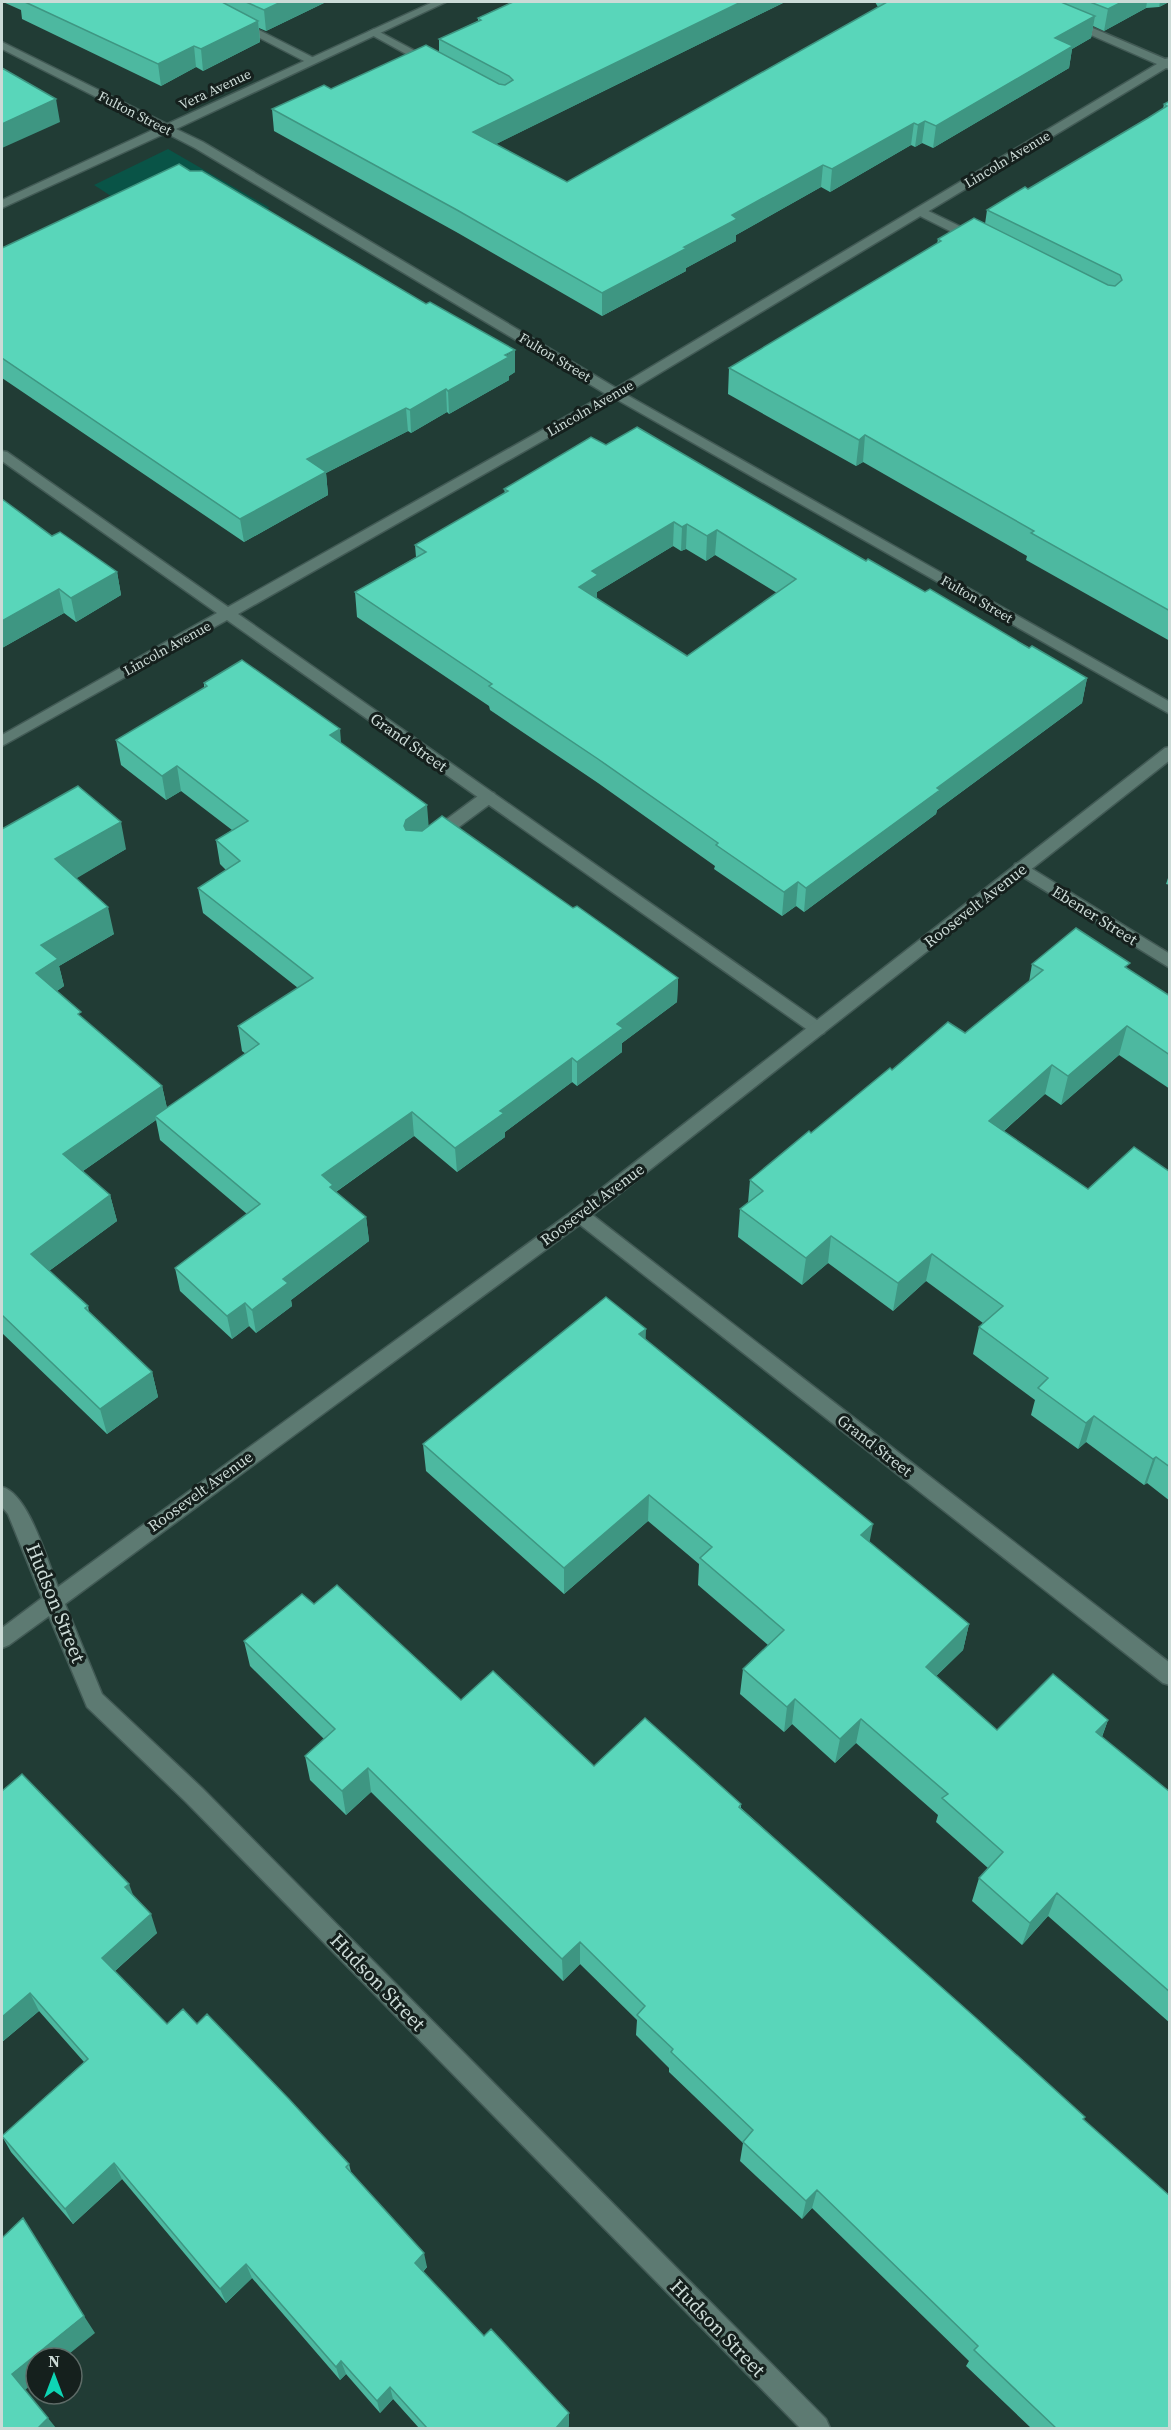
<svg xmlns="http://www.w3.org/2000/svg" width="1171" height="2430" font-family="'Source Serif 4',serif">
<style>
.green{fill:#095447}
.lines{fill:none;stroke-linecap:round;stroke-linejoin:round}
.service-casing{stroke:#425a55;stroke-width:3}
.minor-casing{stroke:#425a55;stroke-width:3}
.tertiary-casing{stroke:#425a55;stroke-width:3}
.service{fill:#5d7a72;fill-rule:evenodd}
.minor{fill:#5d7a72;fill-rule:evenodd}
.tertiary{fill:#5d7a72;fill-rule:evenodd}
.wall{fill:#4db8a0;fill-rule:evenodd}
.shaded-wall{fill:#3e9682}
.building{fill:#59d6ba;stroke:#3e9682;stroke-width:1.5;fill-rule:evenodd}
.labels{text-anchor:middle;stroke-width:6;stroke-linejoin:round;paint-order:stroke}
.far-street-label{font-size:14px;fill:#ccdbd7;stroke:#15201d}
.street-label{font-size:16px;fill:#ccdbd7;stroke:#15201d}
.near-street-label{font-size:20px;fill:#ccdbd7;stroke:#15201d}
</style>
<rect width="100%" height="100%" fill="#213c35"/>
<!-- green -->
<path class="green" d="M168,149L270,208L250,216L131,209L94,185Z"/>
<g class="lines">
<defs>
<path id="service" d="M237,19L316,59L318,61L312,64L308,63L233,24V20Z
M374,29L434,61L436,63L430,66L426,65L370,34L368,32Z
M920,207L982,237L984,240L978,244L974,243L916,214L914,211Z
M488,792L494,793L496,797L494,801L440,841H428L426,837L428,833L482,793Z"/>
<path id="minor" d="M433,2H446L176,129L203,142L616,388L1157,64L1066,24V20H1074L1165,59L1170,58V69L1166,68L625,394L1170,702V714L616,399L238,614L824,1025L826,1029L824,1033L818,1035L812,1033L227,620L2,746V735L217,613L2,461V451L7,452L228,607L606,394L195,148L166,133L2,208V200L157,128L2,49V42L167,124Z
M1021,862L1170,954V968L1015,872L1013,868L1015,864Z
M580,1208L586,1210L1170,1663V1685L1163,1683L574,1220L571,1215L574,1210Z"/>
<path id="tertiary" d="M1170,747V760L586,1220L65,1604L102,1694L202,1788L826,2419L830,2428H800L186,1802L87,1707L49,1616L9,1645L2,1648V1628L42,1598L8,1514L2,1507V1487C29,1494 47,1561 58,1587L574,1210L1165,748Z"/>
</defs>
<!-- service casing -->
<use href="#service" class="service-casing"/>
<!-- minor casing -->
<use href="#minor" class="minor-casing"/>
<!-- tertiary casing -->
<use href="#tertiary" class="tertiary-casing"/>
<!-- service -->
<use href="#service" class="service"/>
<!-- minor -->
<use href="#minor" class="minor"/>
<!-- tertiary -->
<use href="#tertiary" class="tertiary"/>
</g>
<!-- wall -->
<path class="wall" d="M3,2H326L266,31L259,28L260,42L203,71L196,67L161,86L22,19L21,10Z
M513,2H785L496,144L567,182L878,7L875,2H1169L1159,7L1146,8L1104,31L1093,26L1091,38L1072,49L1069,68L933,148L922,143L915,147L911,145L830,192L821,187L736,235V241L686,268V271L602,316L458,233L274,131L272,109L439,52V39L478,21V18Z
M1170,101V641L1026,560L1027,556L863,462L856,466L728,394L729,368L937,244L938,239L985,224L987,210L1028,189L1148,118L1163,109L1164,104Z
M2,248L515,372L509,376V380L449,414L447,412L411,433L408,431L326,473L328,495L244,542L2,378Z
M606,445L866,561L1087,678L1082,703L937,810L936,814L804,912L796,906L782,916L714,869L715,866L598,783L490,710L489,706L357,617L355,592L416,557L415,545L505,493L504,489ZM673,546L681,551L686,549L706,561L715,555L777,593L687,656L597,599V592Z
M52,536L117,572L121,595L76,622L64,613L2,648Z
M204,683L341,743L428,826L573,908L678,978L677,1002L622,1043V1052L577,1086L572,1082L505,1132V1137L457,1172L414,1136L336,1192L366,1217L369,1241L291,1300L292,1306L256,1333L249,1326L232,1339L180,1291L175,1268L247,1214L160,1140L156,1120L83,1171L110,1195L117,1221L49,1271L88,1306L89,1312L152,1372L158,1397L107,1434L2,1333V829L126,849L76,878L114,934L59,966L64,986L57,991L83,1019L162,1086L167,1108L246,1054L242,1051L238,1026L298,988L203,913L198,888L226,870L220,864L216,840L232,830L181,791L166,800L121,765L116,740L204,688Z
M1170,872V885L1166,884Z
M1032,964L1129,970L1170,996V1089L1119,1055L1061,1105L1045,1094L1004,1131L1088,1189L1170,1172V1501L1147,1483L1144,1485L1086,1442L1078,1449L1031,1415L1035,1400L973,1354L979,1327L983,1323L926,1281L893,1311L828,1263L802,1285L738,1237L740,1209L748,1203L750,1180L892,1070L965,1033L1029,982Z
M645,1339L869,1542L969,1624L963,1650L936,1676L997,1730L1108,1720L1102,1737L1170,1792V2023L1048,1916L1022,1945L972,1901L979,1878L988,1868L936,1822L938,1815L856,1743L835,1763L792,1724L784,1732L740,1694L743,1669L768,1645L698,1585L699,1564L648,1521L564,1594L426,1471L423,1444Z
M314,1604L461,1700L594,1766L741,1804V1808L1084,2119L1170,2428H1031L966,2366L969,2361L812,2208L802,2219L740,2161L743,2143L669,2072V2068L636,2035L637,2020L580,1964L563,1981L371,1792L346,1815L310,1780L305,1756L324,1739L250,1666L244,1641Z
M2,1791L134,1896L157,1933L115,1971L167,2024H197L349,2164L351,2172L427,2267L423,2272L484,2336L569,2413V2426L567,2428H419L393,2399L380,2413L346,2374L340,2380L252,2278L226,2303L122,2179L73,2224L11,2152L2,2136L84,2062L39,2011L2,2042Z"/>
<!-- shaded-wall -->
<path class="shaded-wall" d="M281,2H326L266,31L264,10Z
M741,2H785L474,155L473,132Z
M1122,2H1147L1146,8L1104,31L1108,9Z
M1160,2H1169L1159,7Z
M1095,16L1091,38L1072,49L1069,68L933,148L936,126L1055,38Z
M258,21L260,42L203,71L201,49Z
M194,46L196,67L161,86L158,64Z
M56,99L60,122L2,148V124Z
M925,121L922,143L915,147L918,125Z
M914,123L911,145L830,192L832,169Z
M823,165L821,187L736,235V241L686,268V271L602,316V293L684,247L732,215Z
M515,350V372L509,376V380L449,414L448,391Z
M446,389L447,412L411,433L410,410Z
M406,408L408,431L326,473L328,495L244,542L240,519L307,459Z
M865,435L863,462L856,466L859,440Z
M674,522L673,546L597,592V599L579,587L592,571Z
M687,524L686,549L681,551L682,527Z
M717,530L715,555L706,561L707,536Z
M117,572L121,595L76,622L71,598Z
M59,589L64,613L2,648V621Z
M1087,678L1082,703L937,810L936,814L804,912L806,888L937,788Z
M340,729L342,754L330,735Z
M177,766L181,791L166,800L162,776Z
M427,805L429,830L408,845L404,826L406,820Z
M121,822L126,849L62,887L55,859Z
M798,882L796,906L782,916L784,892Z
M108,907L114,934L59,966L64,986L43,1000L36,973L41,945Z
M678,978L677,1002L622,1043V1052L577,1086V1062L617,1024Z
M1127,1026L1119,1055L1061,1105L1068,1076Z
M572,1058V1082L505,1132V1137L457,1172L455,1148L500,1111Z
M1052,1065L1045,1094L983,1149L989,1121Z
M162,1086L168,1113L155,1116L156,1120L70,1180L63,1154Z
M412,1112L414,1136L334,1193L322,1175Z
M110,1195L117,1221L38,1279L31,1254Z
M366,1217L369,1241L291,1300L292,1306L256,1333L252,1310L283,1279Z
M831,1236L828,1263L802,1285L806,1258Z
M932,1254L926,1281L893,1311L898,1283Z
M245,1303L249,1326L232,1339L227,1316Z
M646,1329L645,1357L639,1334Z
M152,1372L158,1397L107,1434L100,1409Z
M1094,1416L1086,1442L1078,1449L1086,1423Z
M1156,1457L1147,1483L1144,1485L1153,1459Z
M649,1495L648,1521L564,1594V1568Z
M873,1524L868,1550L861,1535Z
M969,1624L963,1650L920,1692L926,1667Z
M795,1699L792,1724L784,1732L787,1707Z
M861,1719L856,1743L835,1763L840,1739Z
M1108,1720L1099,1744L1096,1732Z
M368,1768L371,1792L346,1815L342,1791Z
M129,1884L136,1903L125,1887Z
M1057,1893L1048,1916L1022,1945L1030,1923Z
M151,1914L157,1933L109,1976L102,1958Z
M580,1942V1964L563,1981L562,1959Z
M30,1993L39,2011L2,2042V2017Z
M114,2163L122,2179L73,2224L65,2209Z
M817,2190L812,2208L802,2219L806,2201Z
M424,2253L427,2267L418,2277L415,2263Z
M246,2264L252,2278L226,2303L220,2289Z
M84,2316L95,2333L64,2358H36V2381L25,2390L12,2374Z
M341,2361L346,2374L340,2380L336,2367Z
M390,2387L393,2399L380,2413L377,2401Z
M569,2413V2426L567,2428H556Z
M48,2418L56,2428H38Z"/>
<!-- building -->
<path class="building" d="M25,2H222L258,21L201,49L194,46L158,64Z
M246,2H281L264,10Z
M513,2H741L473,132L567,182L887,2H1061L1095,16L1055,38L1073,46L936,126L925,121L918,125L914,123L832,169L823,165L732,215L737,219L684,247L687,248L602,293L457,210L272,109L324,85L331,89L426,45L499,84L505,85L513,80L509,76L439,39L481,20L478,18Z
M1090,2H1122L1108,9Z
M2,68L56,99L2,124Z
M1170,101V611L1031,533L1034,531L865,435L859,440L729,368L941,241L938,239L974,218L1108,285L1115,286L1122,280L1120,275L987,210L1025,187L1028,189L1148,118L1167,106L1164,104Z
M179,164L190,171H202L426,304L430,302L515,350L505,355L509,357L448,391L446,389L410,410L406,408L307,459L326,472L240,519L2,358V248Z
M637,427L866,561L868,559L925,592L930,589L1029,648L1032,646L1087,678L937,788L940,790L806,888L798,882L784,892L716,845L718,843L598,759L489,686L492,684L355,592L426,552L415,545L508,491L504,489L591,437L606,445ZM674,522L682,527L687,524L707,536L717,530L796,579L687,656L579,587L598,575L592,571Z
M2,499L52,536L60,532L117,572L71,598L59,589L2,621Z
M242,660L340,729L330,735L427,805L406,820L404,826L406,830L422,831L442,816L573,908L577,906L678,978L617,1024L623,1028L577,1062L572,1058L500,1111L504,1113L455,1148L412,1112L322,1175L333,1185L330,1187L366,1217L283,1279L288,1283L252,1310L245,1303L227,1316L175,1268L260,1204L155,1116L259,1044L238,1026L313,978L198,888L240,861L216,840L248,821L177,766L162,776L116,740L207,686L204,683Z
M78,786L121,822L55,859L108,907L41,945L58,959L36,973L81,1012L78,1014L162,1086L63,1154L110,1195L31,1254L88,1306L85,1308L152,1372L100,1409L2,1315V829Z
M1076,928L1130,963L1125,967L1170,996V1055L1127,1026L1068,1076L1052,1065L989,1121L1088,1189L1134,1147L1170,1172V1467L1156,1457L1153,1459L1094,1416L1086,1423L1038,1388L1048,1378L979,1327L1003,1306L932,1254L898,1283L831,1236L806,1258L740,1209L763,1191L750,1180L809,1131L811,1133L890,1068L892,1070L948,1022L965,1033L1043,970L1032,964Z
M606,1297L646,1329L639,1334L873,1524L861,1535L969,1624L926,1667L997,1730L1053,1674L1108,1720L1096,1732L1170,1792V1992L1057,1893L1030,1923L979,1878L1003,1852L942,1798L948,1794L861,1719L840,1739L795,1699L787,1707L743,1669L784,1630L700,1558L712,1547L649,1495L564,1568L423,1444Z
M337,1585L461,1700L493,1671L594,1766L645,1718L741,1804L739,1807L976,2018L1085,2117L1083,2119L1170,2196V2428H1056L974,2350L978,2346L817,2190L806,2201L743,2142L753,2130L671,2052L673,2049L637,2015L645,2006L580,1942L562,1959L368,1768L342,1791L305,1756L335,1729L244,1641L302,1594L314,1604Z
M22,1774L129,1884L125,1887L151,1914L102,1958L167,2024L183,2009L197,2024L207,2014L289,2099L349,2164L346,2167L424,2253L415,2263L484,2336L491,2329L569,2413L556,2428H427L390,2387L377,2401L341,2361L336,2367L246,2264L220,2289L114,2163L65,2209L2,2136L88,2059L30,1993L2,2017V1791Z
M23,2218L84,2316L12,2374L48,2418L38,2428H2V2238Z"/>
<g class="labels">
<!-- far-street labels -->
<g class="far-street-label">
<text transform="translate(215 89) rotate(-25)" y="5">Vera Avenue</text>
<text transform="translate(135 113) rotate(27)" y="5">Fulton Street</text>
<text transform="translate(1007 159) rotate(-31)" y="5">Lincoln Avenue</text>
<text transform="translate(555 357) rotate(31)" y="5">Fulton Street</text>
<text transform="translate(590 408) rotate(-30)" y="5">Lincoln Avenue</text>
<text transform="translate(977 599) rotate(30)" y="5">Fulton Street</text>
<text transform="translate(167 648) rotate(-29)" y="5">Lincoln Avenue</text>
</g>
<!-- street labels -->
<g class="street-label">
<text transform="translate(409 742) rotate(35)" y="6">Grand Street</text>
<text transform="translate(975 905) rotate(-38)" y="6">Roosevelt Avenue</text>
<text transform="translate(1095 915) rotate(32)" y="6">Ebener Street</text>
<text transform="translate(592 1204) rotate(-37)" y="6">Roosevelt Avenue</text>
<text transform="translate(875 1445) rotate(38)" y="6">Grand Street</text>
<text transform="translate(200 1491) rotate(-36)" y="6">Roosevelt Avenue</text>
</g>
<!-- near-street labels -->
<g class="near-street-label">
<text transform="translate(56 1603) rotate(68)" y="7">Hudson Street</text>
<text transform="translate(378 1982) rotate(46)" y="7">Hudson Street</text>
<text transform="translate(718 2328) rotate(46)" y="7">Hudson Street</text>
</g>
</g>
<!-- border -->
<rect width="1171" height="2430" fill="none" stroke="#ccdbd7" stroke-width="6"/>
<!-- north arrow -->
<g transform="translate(54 2376)"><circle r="28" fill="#15201d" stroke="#5e6b67" stroke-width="1.5"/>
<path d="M0-4.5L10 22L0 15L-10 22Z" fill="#0ed5b4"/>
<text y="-9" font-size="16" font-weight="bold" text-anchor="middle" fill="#ccdbd7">N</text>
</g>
</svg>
